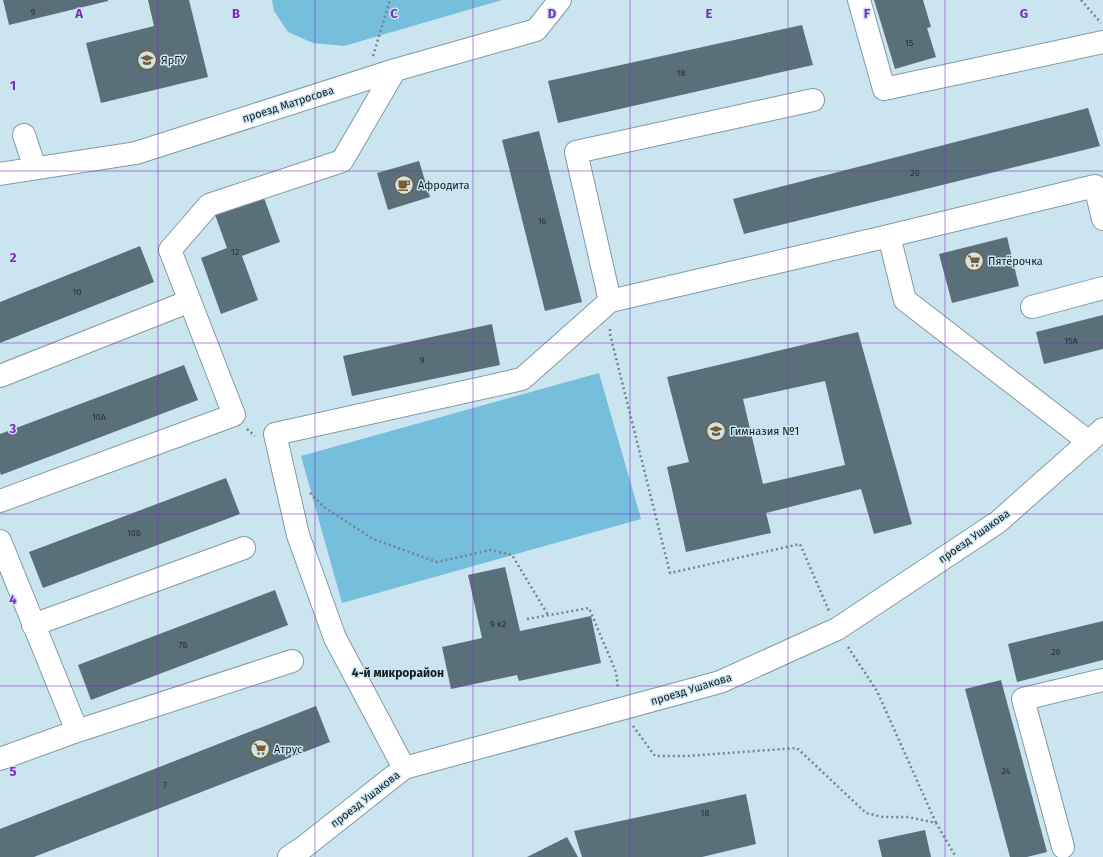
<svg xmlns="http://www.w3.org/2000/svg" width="1103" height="857" font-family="'Fira Sans',sans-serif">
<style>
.green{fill:#75bfdd}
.building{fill:#59707a;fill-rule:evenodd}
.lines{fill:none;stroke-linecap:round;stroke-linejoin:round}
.minor-casing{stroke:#819aa4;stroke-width:24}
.path{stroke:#72848c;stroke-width:2.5;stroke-dasharray:2 3;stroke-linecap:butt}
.minor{stroke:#fff;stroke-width:22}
.grid{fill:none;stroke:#7b2cbf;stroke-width:1;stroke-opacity:0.55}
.labels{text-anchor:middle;stroke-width:3;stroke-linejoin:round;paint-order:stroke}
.number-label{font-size:9px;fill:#243136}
.poi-label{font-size:11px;fill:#121c20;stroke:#cbe5f0;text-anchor:start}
.street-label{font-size:11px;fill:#121c20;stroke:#cbe5f0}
.neighbourhood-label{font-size:12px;font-weight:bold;fill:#121c20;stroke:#cbe5f0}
.grid-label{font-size:13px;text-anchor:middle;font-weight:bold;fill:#7b2cbf;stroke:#cbe5f0;stroke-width:3;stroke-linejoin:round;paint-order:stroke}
</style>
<rect width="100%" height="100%" fill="#cbe5f0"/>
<!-- green -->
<path class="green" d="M272,0H502L344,46L313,43L288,32L274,11Z
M599,373L641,519L342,603L301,456Z"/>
<!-- building -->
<path class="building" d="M3,0H108V1L9,25Z
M148,0H189L208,77L101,103L86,43L154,26Z
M874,0H923L931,27L927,28L936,57L895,69Z
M802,25L813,65L558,123L548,81Z
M1088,108L1100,146L744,234L733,199Z
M539,131L582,302L545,311L502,140Z
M419,161L430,197L388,210L377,173Z
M263,195L280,242L242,256L258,300L221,314L201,258L227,248L214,212Z
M1007,237L1019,286L952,303L939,254Z
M140,246L154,282L0,343V302Z
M1103,315V349L1044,364L1036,332Z
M492,324L500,365L352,396L343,356Z
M858,332L912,524L874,534L861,489L766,513L771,533L686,552L667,467L689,462L667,377ZM825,381L845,465L763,484L743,399Z
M184,365L198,400L1,475L0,472V434Z
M226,478L240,514L43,588L29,552Z
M505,567L520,631L591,616L601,663L519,681L517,675L451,689L442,647L482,638L468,575Z
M275,590L288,625L91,700L78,665Z
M1103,621V660L1017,682L1008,644Z
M1001,680L1047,852L1027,857H1010L965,689Z
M316,706L330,742L34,857H0V829Z
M746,794L756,844L702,857H582L574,831Z
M925,830L931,857H882L878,840Z
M567,837L578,857H527Z"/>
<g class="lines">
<defs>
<path id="minor" d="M859,0L884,89L1103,42
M813,100L576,152L610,301L889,236
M24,135L35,168
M0,174L136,153L395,70L536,30L560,0
M1032,307L1103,288
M0,376L190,301
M1089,442L905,300L889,236L1095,186L1103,219
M0,501L234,415L170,250L209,205L342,161L395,70
M0,541L77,731
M33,625L244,548
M0,759L77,731L292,661
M404,768L335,638L298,535L275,434L522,379L610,301
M1063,847L1023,699L1103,680
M289,857L304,847L404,768L720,682L837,629L998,522L1103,429"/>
</defs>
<!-- minor casing -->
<use href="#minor" class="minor-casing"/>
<!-- path -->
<path class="path" d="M1081,0L1101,23
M373,56L390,0
M610,329V334L670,573L800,544L829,611
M247,429L255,436
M310,493L324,507L373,539L437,562L490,550L512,555L548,615
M527,619L589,608L616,672L618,689
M848,647L877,691L936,823
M633,726L655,756H687L797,748L866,813L883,817H908L936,823L956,857"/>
<!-- minor -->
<use href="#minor" class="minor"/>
</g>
<!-- grid -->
<path class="grid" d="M158,0V857M315,0V857M473,0V857M630,0V857M788,0V857M945,0V857M0,171H1103M0,343H1103M0,514H1103M0,686H1103"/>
<!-- icons -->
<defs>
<symbol id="university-ring" viewBox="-11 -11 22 22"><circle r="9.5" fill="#cbe5f0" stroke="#7b5d31" stroke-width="1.5"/><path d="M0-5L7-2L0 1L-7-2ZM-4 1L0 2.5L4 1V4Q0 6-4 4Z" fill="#7b5d31"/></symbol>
<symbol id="cafe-ring" viewBox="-11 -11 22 22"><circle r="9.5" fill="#cbe5f0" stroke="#7b5d31" stroke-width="1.5"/><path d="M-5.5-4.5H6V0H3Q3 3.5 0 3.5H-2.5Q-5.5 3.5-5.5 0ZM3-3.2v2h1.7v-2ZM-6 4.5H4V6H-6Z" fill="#7b5d31"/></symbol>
<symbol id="supermarket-ring" viewBox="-11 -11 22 22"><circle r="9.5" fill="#cbe5f0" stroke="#7b5d31" stroke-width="1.5"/><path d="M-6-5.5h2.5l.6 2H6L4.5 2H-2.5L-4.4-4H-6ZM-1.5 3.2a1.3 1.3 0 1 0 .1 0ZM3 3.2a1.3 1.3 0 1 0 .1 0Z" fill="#7b5d31"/></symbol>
<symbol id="school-ring" viewBox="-11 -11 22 22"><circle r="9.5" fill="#cbe5f0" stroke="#7b5d31" stroke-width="1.5"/><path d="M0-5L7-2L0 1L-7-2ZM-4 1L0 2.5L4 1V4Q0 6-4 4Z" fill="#7b5d31"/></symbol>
</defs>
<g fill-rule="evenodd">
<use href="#university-ring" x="136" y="49" width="22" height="22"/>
<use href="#cafe-ring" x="393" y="174" width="22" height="22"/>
<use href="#supermarket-ring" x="963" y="250" width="22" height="22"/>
<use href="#school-ring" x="705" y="420" width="22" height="22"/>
<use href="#supermarket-ring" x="249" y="738" width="22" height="22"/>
</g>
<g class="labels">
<!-- number labels -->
<g class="number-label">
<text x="33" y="15">9</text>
<text x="909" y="46">15</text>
<text x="681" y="76">18</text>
<text x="915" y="176">20</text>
<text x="542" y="224">16</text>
<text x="235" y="255">12</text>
<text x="77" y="295">10</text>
<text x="1071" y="344">15А</text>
<text x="422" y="363">9</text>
<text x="99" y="420">10А</text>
<text x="134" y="536">10Б</text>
<text x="498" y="627">9 к2</text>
<text x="183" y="648">7Б</text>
<text x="1056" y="655">26</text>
<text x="1006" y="774">24</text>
<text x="165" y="788">7</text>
<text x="705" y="816">18</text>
</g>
<!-- poi labels -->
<g class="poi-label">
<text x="161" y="64">ЯрГУ</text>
<text x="418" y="189">Афродита</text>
<text x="988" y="265">Пятёрочка</text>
<text x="730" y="435">Гимназия №1</text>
<text x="274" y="753">Атрус</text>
</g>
<!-- street labels -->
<g class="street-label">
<text transform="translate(288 104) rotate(-18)" y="4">проезд Матросова</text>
<text transform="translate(974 536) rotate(-35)" y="4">проезд Ушакова</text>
<text transform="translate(691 689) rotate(-17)" y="4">проезд Ушакова</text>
<text transform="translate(365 799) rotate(-38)" y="4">проезд Ушакова</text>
</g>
<!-- neighbourhood labels -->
<g class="neighbourhood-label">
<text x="398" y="677">4-й микрорайон</text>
</g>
</g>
<g class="grid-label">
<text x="79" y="18">A</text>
<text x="236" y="18">B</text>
<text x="394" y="18">C</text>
<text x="552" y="18">D</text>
<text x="709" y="18">E</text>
<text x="867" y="18">F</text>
<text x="1024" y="18">G</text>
<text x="13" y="90">1</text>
<text x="13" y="262">2</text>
<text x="13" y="433">3</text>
<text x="13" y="604">4</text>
<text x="13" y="776">5</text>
</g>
</svg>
